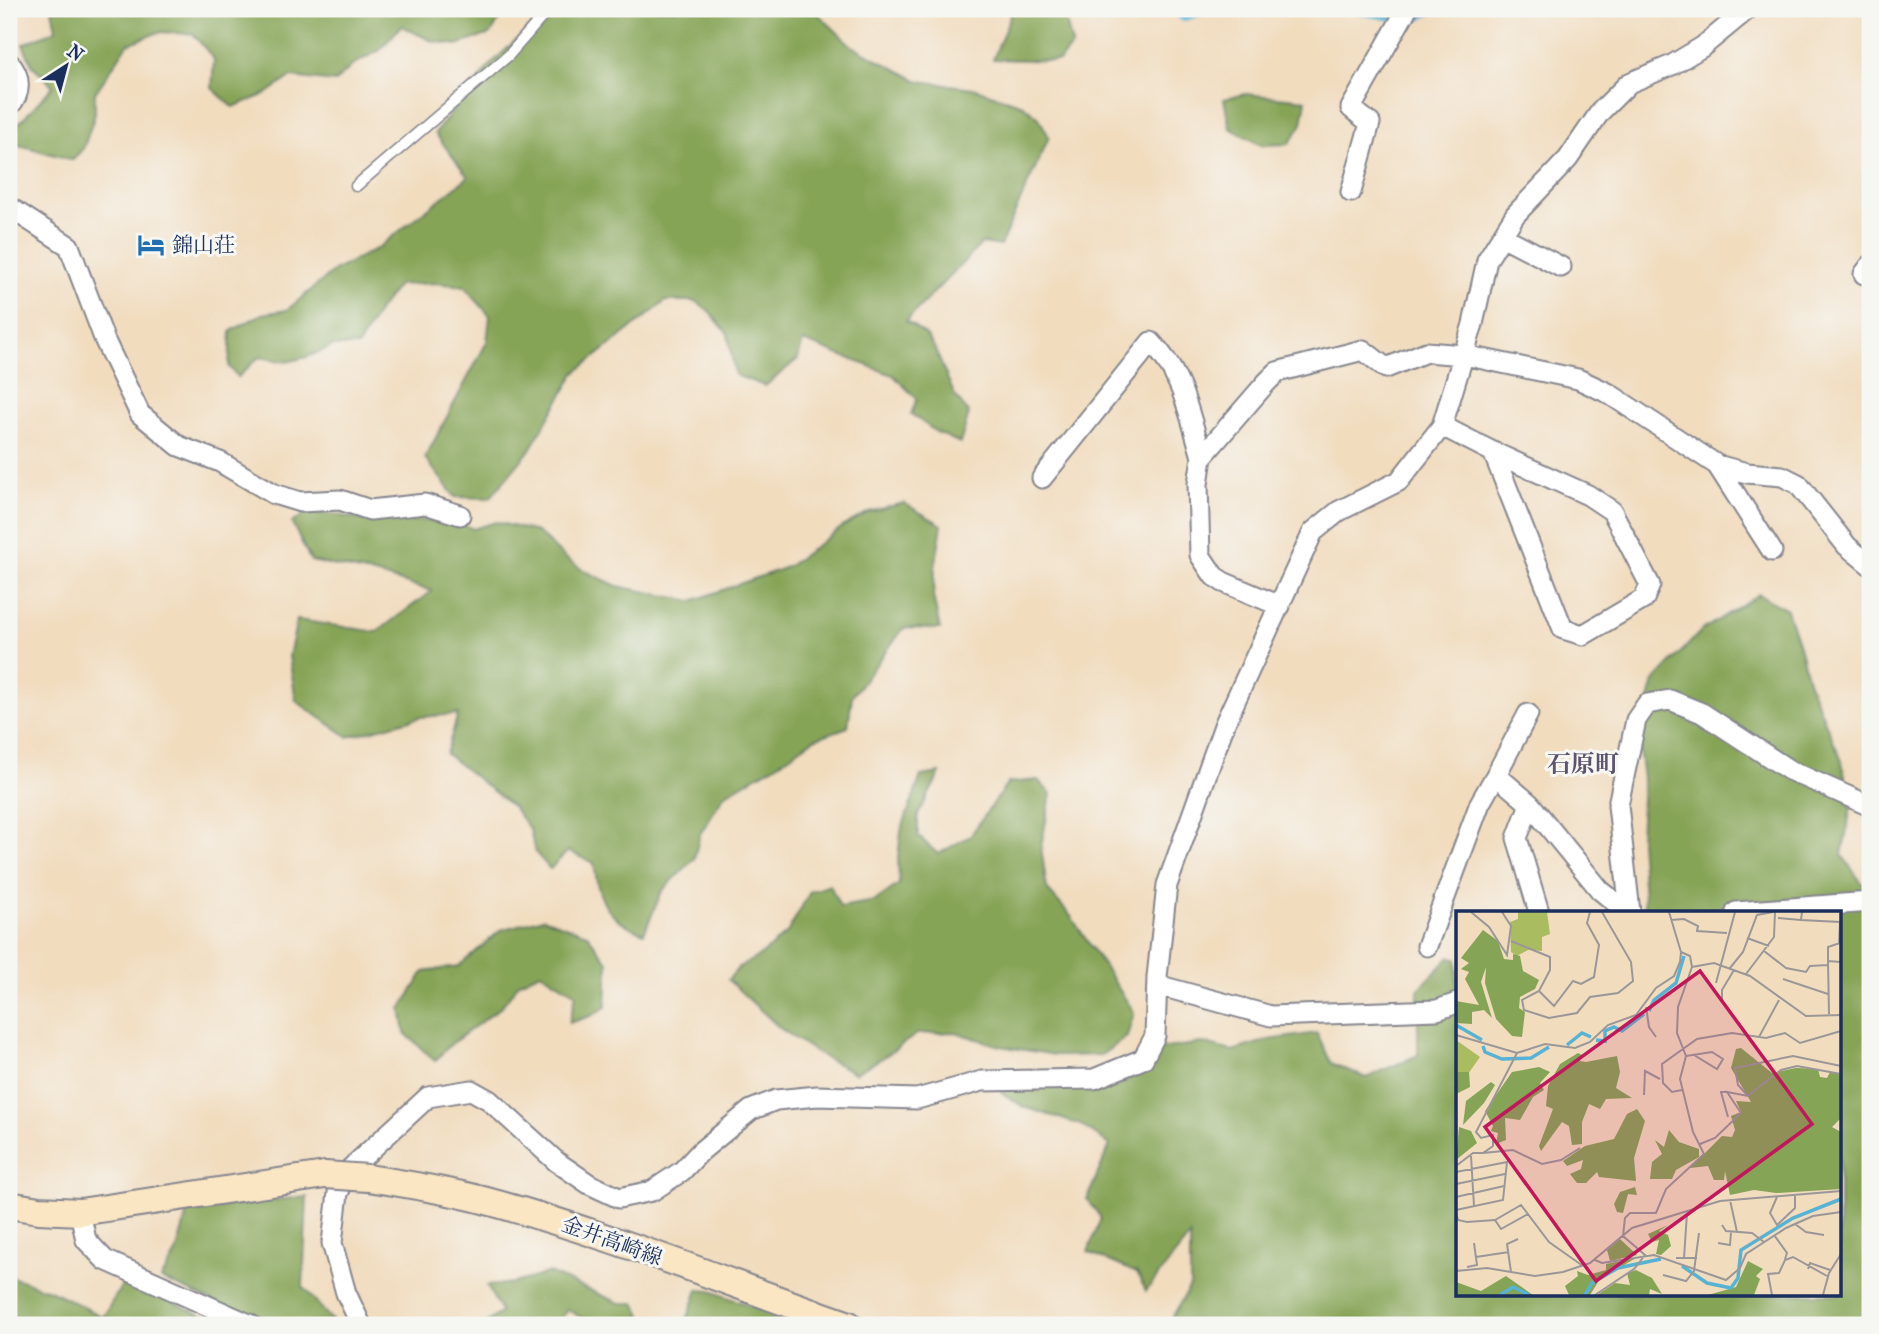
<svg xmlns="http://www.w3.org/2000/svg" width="1879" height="1334" font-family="'IM FELL French Canon','Noto Serif JP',serif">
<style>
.forest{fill:#86a456;stroke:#506a5a;stroke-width:2}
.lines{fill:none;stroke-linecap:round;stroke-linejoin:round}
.stream{stroke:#56b3d4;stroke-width:5}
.service-casing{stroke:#86868e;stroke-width:13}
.minor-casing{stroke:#86868e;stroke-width:23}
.secondary-casing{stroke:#86868e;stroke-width:30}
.service{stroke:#fff;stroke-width:10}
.minor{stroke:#fff;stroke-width:19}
.secondary{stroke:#fbe6c4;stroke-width:26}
.secondary-bridge-casing{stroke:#86868e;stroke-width:30;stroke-linecap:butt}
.secondary-bridge{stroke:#fbe6c4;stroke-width:26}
.labels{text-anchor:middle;stroke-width:6;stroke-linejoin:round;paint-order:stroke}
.poi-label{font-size:21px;fill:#1b2f5e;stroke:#f6f6f2;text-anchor:start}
.street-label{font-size:21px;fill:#1b2f5e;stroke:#f6f6f2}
.quarter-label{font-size:24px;font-weight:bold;fill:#5c536f;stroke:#f6f6f2}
.inset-river{fill:none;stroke:#56b3d4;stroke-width:3.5}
.inset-road{fill:none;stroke:#9b9798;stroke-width:2}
.view{fill:#c2185b;fill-opacity:0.15;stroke:#c2185b;stroke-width:3.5}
.inset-edge{fill:none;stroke:#1b2f5e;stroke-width:3.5}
</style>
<rect width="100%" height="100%" fill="#f6f6f2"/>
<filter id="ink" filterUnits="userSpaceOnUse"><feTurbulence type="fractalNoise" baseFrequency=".0143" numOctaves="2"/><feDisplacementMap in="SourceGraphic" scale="14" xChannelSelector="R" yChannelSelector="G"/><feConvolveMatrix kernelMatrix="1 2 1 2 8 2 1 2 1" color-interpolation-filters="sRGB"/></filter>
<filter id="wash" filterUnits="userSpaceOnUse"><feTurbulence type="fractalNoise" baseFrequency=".00686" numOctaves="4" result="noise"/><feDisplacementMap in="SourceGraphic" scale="28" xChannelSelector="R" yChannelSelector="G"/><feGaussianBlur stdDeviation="1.57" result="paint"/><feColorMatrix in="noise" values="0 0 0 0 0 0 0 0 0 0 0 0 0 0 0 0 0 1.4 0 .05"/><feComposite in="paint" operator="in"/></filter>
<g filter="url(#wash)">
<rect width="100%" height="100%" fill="#f1dcbe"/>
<!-- forest -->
<path class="forest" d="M52,9H505L491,34L457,45L432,41L401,26L380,50L354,64L335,82L291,77L266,94L233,107L212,88L214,59L193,34L159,32L128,44L95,93V114L84,147L73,160L23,146L9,145V132L23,119L53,86L32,65L23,44L56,30Z
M592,9H821L816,12L852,46L919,81L973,88L1023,105L1039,118L1049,137L1000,246L982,243L906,321L925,334L934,347L954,394L969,414L960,443L936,432L911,414L917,399L893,375L803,341L798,359L765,386L735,375L728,334L709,311L695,301H666L575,373L529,451L490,498L455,497L425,458L487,342L490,316L464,286L435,283L398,285L379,310L358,346H333L307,357L287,362L259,357L238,377L229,367L231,331L262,314L287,310L335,270L378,248L468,177L435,133L491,64L529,28L555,15Z
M1013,9H1062L1064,12L1072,45L1059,61L993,59Z
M1245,94L1306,100L1302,124L1289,144L1261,145L1230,128L1224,99Z
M904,503L942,525L935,568L933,596L940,629L904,628L852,696L848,727L814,739L776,765L724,795L700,834L694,859L662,891L644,933C605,918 599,902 594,863L568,851L550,869L535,852L530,830L513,807L446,754L458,714L421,717L348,737L296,701L289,656L297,620L377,632L432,591L371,573L311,561L292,523L306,513L334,514L358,519L402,518L462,524L473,529L496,522L537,532L564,557L583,570L617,586L692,601L787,567L845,525L869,512Z
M1759,594L1787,610L1800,649L1809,684L1842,761L1851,807L1842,855L1861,882L1870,888V1325H1171L1173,1316L1190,1286V1236L1146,1291L1137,1273L1088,1252L1101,1218L1087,1199L1110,1145L1081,1125L1024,1107L1002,1093L1001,1084L1118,1086L1142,1070L1152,1050L1202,1043L1232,1051L1269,1040L1317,1033L1331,1063L1366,1078L1418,1055V990L1450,957L1457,958V1294H1839V912H1645L1640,841L1643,778L1638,740L1654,681L1701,631Z
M940,773L918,815V836L938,854L970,836L1008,783L1038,780L1051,794L1041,847L1047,889L1070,915L1134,1012L1127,1037L1101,1055L1062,1056L1000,1046L954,1032L917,1034L884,1057L855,1073L818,1054L781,1029L728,980L739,967L761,955L787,933L810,892L830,885L840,907L875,901L899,884L898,858L901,831L921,776Z
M543,918L587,934L608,962L606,1007L591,1016L569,1023L576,994L540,972L520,982L501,1007L450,1045L435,1061L405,1033L401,1009L424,972L459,966L501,930Z
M307,1197L303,1287L336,1325H267L161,1279L176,1253L189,1207Z
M549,1273L620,1303H635L642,1315L634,1325H593L567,1309L561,1321L564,1325H483L501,1312L487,1286L514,1283Z
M9,1276L54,1292L103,1317L125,1280L223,1325H9Z
M698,1290L711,1291L798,1323L792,1325H685Z"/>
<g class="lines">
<!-- stream -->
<path class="stream" d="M1171,9L1183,19L1214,9
M1268,9L1296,11L1334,9
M1340,9L1395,19
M1405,21L1410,22L1439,9"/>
</g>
</g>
<g filter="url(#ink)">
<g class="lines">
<defs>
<path id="service" d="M356,186L509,55L549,9"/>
<path id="minor" d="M9,63C21,75 22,94 9,106
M1351,192L1370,123L1351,108L1407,9
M9,207L69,246L105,341L140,414L179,446L220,462L274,494L300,502L340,500L370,510L425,504L460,515
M1502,236L1561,267
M1864,274L1870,266
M1442,426L1493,452L1588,495L1612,511L1650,585L1644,599L1583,635L1563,629L1493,452
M1717,465L1772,551
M1042,478L1151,342C1182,372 1190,417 1202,457
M1280,606L1223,582L1214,576L1200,555L1198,484L1202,457L1266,383L1277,372L1363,350L1386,368L1426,352L1464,355L1578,379L1608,393L1717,465L1747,473L1782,476L1798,484L1847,546L1870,565
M1496,775L1528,714
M1539,912L1517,838L1530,804L1600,890L1627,912
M1630,912L1618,805L1636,720L1647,704L1670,700L1702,713L1789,770L1870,806
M1736,912L1870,902
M1427,946L1480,803L1496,775L1530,804
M1157,985L1271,1016L1437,1010L1457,1003
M80,1212L86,1240L105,1260L251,1325
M361,1325L346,1293L332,1243L338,1193L350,1169L428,1097L471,1090L489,1100L557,1162L589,1184L619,1198L652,1191L682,1171L701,1151L751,1110L776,1100L817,1096L917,1099L982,1081L1094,1079L1143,1059L1155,1036L1157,977L1167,885L1225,723L1313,532L1339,511L1399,481L1442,426L1473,324L1487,260L1515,215L1568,159L1600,112L1629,83L1672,65L1702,47L1748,9
M796,1325L821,1315"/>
<path id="secondary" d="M368,1178C407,1184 445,1190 483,1200C607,1233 728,1283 849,1325
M9,1205L39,1210L80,1212L325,1175"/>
</defs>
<!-- service casing -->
<use href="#service" class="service-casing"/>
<!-- minor casing -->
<use href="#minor" class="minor-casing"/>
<!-- secondary casing -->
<use href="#secondary" class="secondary-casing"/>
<!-- service -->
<use href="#service" class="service"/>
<!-- minor -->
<use href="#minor" class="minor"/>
<!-- secondary -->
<use href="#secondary" class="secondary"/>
<defs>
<path id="secondary-bridge" d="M325,1175L368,1178"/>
</defs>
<!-- secondary-bridge casing -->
<use href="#secondary-bridge" class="secondary-bridge-casing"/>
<!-- secondary-bridge -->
<use href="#secondary-bridge" class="secondary-bridge"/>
</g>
</g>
<!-- icons -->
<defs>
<symbol id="hotel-bare" viewBox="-9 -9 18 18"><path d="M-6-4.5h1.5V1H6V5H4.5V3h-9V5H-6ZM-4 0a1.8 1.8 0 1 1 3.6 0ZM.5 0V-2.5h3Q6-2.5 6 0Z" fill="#1f6fb2" stroke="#f6f6f2" stroke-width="2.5" paint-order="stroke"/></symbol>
</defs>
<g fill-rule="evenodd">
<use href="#hotel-bare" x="132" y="226" width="38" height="38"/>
</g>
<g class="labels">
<!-- poi labels -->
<g class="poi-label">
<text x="172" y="252">錦山荘</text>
</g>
<!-- street labels -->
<g class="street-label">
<text transform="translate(612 1241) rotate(20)" y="7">金井高崎線</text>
</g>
<!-- quarter labels -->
<g class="quarter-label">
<text x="1583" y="772">石原町</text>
</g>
</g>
<!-- overview -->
<g transform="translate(1456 911)">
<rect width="385" height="385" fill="#f1dcbe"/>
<path d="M62,1H91L94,23L86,26V40L72,39L61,45L55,41L54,11L62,8ZM0,129L24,146L0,180Z" fill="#a9bc60"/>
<path d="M27,19L42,30L48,48L57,49V43L64,45L67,60L83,69L79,78L64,86L63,97L69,101L66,126L56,125L40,108L29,72L30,56L25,71L36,107L28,99L16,101V113L0,112V90L23,94L9,68L13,61L5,58L13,52L5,47ZM285,137L316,162L340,157L362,158L364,166L371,167L374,161L385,164V207L376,216L385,221V278L320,282L298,279L274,284L269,260L268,269H258L252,255L234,257L266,225L276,226L279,219L275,205L285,201L280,190L295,191L275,157L280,138ZM122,142L126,144L124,150L130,151L161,145L164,161L160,177L176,187L150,188L144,198L133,193L126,211V233L116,234L113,215L106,211L85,240L83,235L97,198L90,195L92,175L104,153ZM83,156L94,161L84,172L88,179L77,186L64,209L49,207L50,229L40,233L42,222L35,220L37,215L29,200L56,161ZM2,161H13L14,176L0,183ZM35,171L39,174L28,192L7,214L10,190ZM181,198L189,210L178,247L180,270L143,266L141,261L130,272H121L114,263L125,258L127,249L111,255L107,250L129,235L158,228L171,203ZM3,216L15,220L21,232L0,249ZM213,219L223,231L243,238V246L220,259L216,268H194L196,251L206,243L199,229L208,236ZM179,276L181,284L172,283L167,302L161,301L158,293L164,281ZM212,314L203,320L212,324L215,335L205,344L200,343L203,329L196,331L192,323ZM164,328L181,344L154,350L151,339ZM180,347L144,368L134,384H113L109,375L122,365L121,360L132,364L150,359V353ZM292,350L307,358L300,365L304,368L298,384H252L280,376ZM180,359L196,367L206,383L194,378L193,384H141L159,372L174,374L171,362ZM50,365L77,384H0V371L25,380Z" fill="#86a456"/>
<path class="inset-river" d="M193,100L198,89L220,72L228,45M0,114L26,129M140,129L149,130V120L158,116L166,120L188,103M111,134L126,122L135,126M27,135L29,141L46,148L75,147L93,136M226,355L251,372L275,377L282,367L285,339L337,307L385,288M44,384L57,376L73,384M129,384L136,372L162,357L205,348"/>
<path class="inset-road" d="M15,1L33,16L51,44L55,15L46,1M346,1L345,9L384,11L383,32M322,7L345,9M215,9L228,8L242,15L241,20L271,22M291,27L313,35M55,30L94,46V59L83,80L66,89L68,99L93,107L121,102L134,86L162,82L177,70L175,51L146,1M308,40L330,57L350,61L354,55L372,54M372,50V36L384,32M236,56L258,52L294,65L350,105L385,104M274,57L287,41L301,4L317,1M290,63L318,26L319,1M327,68L372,83M260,72L279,1M83,80L98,95L117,70L125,73L138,66L143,34L131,12L134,1M266,92V79L278,59M190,96L193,116L200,126M373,103L372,50L385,51M0,124L61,142L89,133L119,137L134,131L152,114L180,104L200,77L218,65L224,51L225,41L213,1M303,126L323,89M230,145L256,141L267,148L261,158L238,144M226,179L216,181L207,172L206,153L241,128L276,122L310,127L329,122L344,132L385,120M271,181H265L272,206M188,184L189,160L204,168M292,185L282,174L279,157L337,145L385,155M244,233L259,227L285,202L271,181L292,185L325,159L341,155L385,163M27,242L57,239L86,253L105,249L124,237M15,245L18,295M0,255L17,242H27L37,235V224L25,227L20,221L61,142M0,261L51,251L47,289L0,299M0,273L49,263M0,286L48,275M321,286L314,302L321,314L339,297V285M274,289L281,321M0,302L2,309L11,311L39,309L65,294L93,331L127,355M39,309L45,318L72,303M339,313L350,321L368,324M266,314L270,320L296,322L308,331M318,324L331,342L329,348M262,332L274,334L275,321M20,346L53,341M220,347H241M228,347L231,302M139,349L146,352L198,344L270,369L284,357L290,343L330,317L357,305L385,301M11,356L21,354L18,332M352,358L354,352L374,359M0,360L31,357L79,365L107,361L134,352L176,317L264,290L385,280M55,361L51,333L62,328M207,364L230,370L238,360L243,322M139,384L178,358L189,344L167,325L169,307L174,302H200L210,278L248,243L237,221L224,168L230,145L221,122L222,96L236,56L234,45L225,41M316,384L312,363L323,362L329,349L337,346L371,365M367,384L373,362L385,343"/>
<path class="view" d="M244,60L356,213L140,370L29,216Z"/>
<rect width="385" height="385" class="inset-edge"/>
</g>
<!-- margin -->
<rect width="1879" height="1334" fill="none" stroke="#f6f6f2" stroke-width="35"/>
<!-- north arrow -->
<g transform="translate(66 66) rotate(36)" stroke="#f6f6f2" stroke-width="5" paint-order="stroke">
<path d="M0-5L12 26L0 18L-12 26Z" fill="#1b2f5e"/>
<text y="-10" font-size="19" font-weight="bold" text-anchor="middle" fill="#1b2f5e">N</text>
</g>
</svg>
